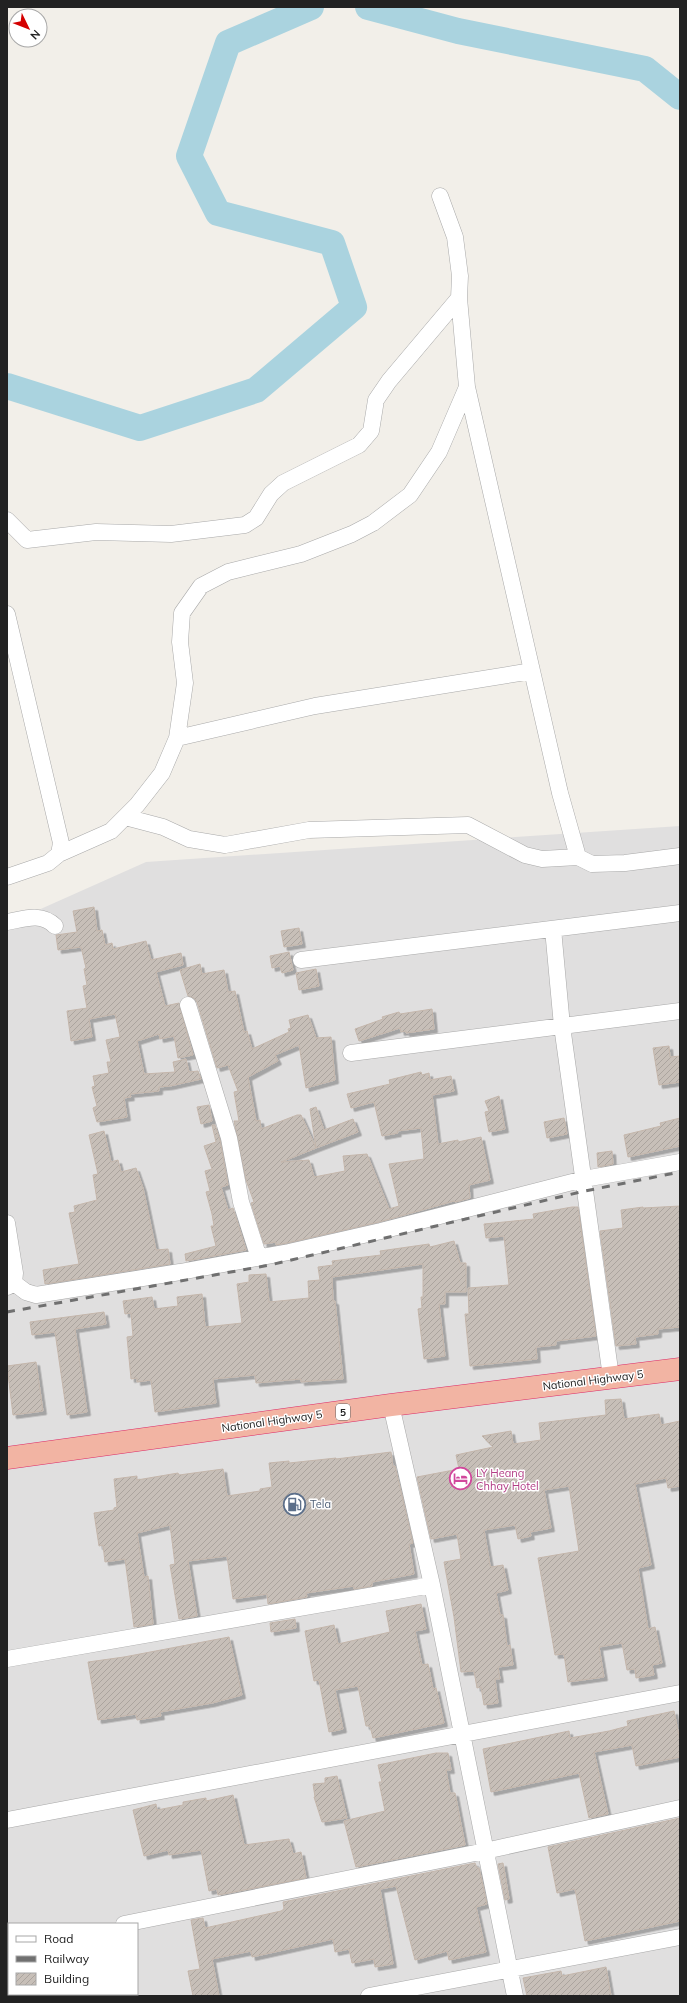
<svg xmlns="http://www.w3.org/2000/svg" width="687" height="2003" font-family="Mulish,sans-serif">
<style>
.residential{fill:#e0dfdf;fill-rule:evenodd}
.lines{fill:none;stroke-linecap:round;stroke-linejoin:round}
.river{stroke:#aad3df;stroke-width:26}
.building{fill:url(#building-hatch);stroke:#c4b6ab;filter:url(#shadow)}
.minor-casing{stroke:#a9a9a9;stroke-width:17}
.trunk-casing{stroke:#dc2a67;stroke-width:23}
.minor{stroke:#fff;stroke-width:16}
.trunk{stroke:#f2b4a3;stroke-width:22}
.rail{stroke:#707070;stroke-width:3;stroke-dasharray:8 8;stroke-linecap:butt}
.labels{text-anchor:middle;stroke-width:3;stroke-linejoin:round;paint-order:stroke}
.shield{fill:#fff;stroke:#646464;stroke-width:1}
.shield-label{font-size:10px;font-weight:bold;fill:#222}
.street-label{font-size:11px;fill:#222;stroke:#fff}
.hotel-label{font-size:11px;fill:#b23c85;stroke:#fff;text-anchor:start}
.service-label{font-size:11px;fill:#4e5e75;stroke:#fff;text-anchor:start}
</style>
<defs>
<pattern id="building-hatch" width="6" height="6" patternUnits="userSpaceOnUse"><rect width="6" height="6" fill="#c7bfb8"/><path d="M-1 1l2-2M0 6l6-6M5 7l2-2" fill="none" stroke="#aba49e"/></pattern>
<filter id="shadow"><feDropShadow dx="3.5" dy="3.5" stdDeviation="0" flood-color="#0004"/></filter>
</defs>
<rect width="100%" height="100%" fill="#f2efe9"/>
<!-- residential -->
<path class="residential" d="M680,826V1996H7V924L146,862ZM9,1924H137V1994H9Z"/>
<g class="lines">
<!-- river -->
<path class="river" d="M368,7L458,31L645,69L680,97
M7,386L140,428L256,390L354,307L332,243L218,213L189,156L228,43L311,7"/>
</g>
<!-- building -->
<path class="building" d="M94,907L97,931L102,930L105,945L112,943L113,949L146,941L151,960L181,953L183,965L156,972L165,1006L179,1003L193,1055L178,1058L174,1036L160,1039L159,1034L137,1041L144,1074L175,1072L173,1062L186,1059L189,1072L198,1071L201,1079L170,1086L159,1087V1091L130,1094L131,1097L124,1098L127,1117L97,1122L93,1108L97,1106L92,1087L95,1086L93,1076L109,1073L107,1062H111L106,1040L120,1037L115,1014L89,1019L92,1037L71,1041L67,1011L87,1008L83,986L87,985L84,969L86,968L81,947L58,950L56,935L77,932L73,911Z
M299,928L302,944L284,947L281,931Z
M289,952L293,970L282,973L280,966L272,968L270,956Z
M200,964L202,974L224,970L228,992L235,991L244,1032L247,1031L252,1049L289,1032L288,1029L291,1028L289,1020L308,1015L316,1038L331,1037L335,1080L306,1088L299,1045L275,1055L278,1061L248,1077L256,1121L260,1120L261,1129L297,1115H301L316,1148L281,1162L309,1160L314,1177L345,1171L343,1156L367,1154L389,1209L399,1206L389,1164L424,1159L421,1128L397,1131L398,1133L382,1136L374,1102L351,1108L347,1094L390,1084L389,1080L421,1072L422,1075L429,1073L430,1080L451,1076L454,1091L432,1095L438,1144L458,1140V1142L481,1137L490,1180L469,1185L470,1198L455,1202L454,1201L379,1222L287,1243L276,1245V1242L264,1244L251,1203L254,1202L246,1180L234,1121H239L234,1092L238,1091L228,1065L217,1068L197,1002L194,998L188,996L180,970Z
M316,969L319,986L299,990L296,973Z
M432,1009L434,1029L406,1033V1031L401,1032L400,1028L359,1041L355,1029L383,1019L382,1017L399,1012L400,1014Z
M669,1046L670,1057L680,1056V1082L659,1085L653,1048Z
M499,1096L505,1129L489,1132L485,1112L489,1111L485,1101Z
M209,1105L212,1121L201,1124L197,1107Z
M316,1107L324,1130L353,1119L358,1132L316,1148L310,1109Z
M564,1118L567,1134L547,1138L544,1122Z
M680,1118V1146L628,1157L624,1135L661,1126L660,1123Z
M212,1125H215L220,1140L228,1185L221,1187L228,1210L233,1208L246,1250L186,1261L185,1254L216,1246L211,1226H214L212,1214L206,1192L210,1191L205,1171L212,1169L204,1146L216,1142Z
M104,1131L111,1162L118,1160L121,1172L136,1168L143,1188L156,1250L168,1249L170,1264L45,1284L43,1270L79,1264L69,1213L75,1212L74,1206L97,1200L93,1175L98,1174L89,1135Z
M612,1151L613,1164L598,1167L597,1153Z
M680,1206V1327L658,1329V1334L635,1337L636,1344L616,1346L600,1231L623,1228L621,1210L643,1207V1208Z
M572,1207H578L596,1336L556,1341V1345L536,1347L537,1359L470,1366L465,1314H469L468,1288L509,1285L504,1236L486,1238L484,1224L534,1219L533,1214Z
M454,1241L460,1263H466V1292H445V1304H439L445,1356L424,1359L418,1309L422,1308L421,1297H423V1264L332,1277L333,1301H335L343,1379L301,1382V1379L256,1383L255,1375L213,1379L216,1403L155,1412L151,1380L137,1382V1378L131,1379L127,1337L133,1336L131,1313L125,1314L123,1301L152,1297L154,1309L178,1306L177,1297L202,1294L205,1327L242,1323L237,1284L249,1282V1275L266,1274L269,1302L309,1298L308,1281L320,1280L318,1267L333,1265L332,1261L381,1255L380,1251L429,1244L430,1247Z
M104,1312L106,1324L75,1329L87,1412L67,1415L55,1332L32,1335L30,1322Z
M36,1362L43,1411L13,1415L7,1366Z
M621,1399L624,1419L659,1414L661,1425L680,1421V1443L678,1444L680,1454V1486L668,1488L666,1478L635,1484L651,1565L638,1568L648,1629L655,1627L662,1663L652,1665L654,1675L636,1678L635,1669L627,1670L622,1643L599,1647L604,1677L568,1682L564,1654L555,1655L538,1558L579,1551L569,1486L544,1490L551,1528L530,1532L531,1536L518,1539L515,1525L484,1530L490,1565L491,1567L503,1565L508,1590L496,1593L500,1615H503L507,1646L510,1645L513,1665L498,1667L500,1679H495L498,1703L484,1705L481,1687L477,1688L474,1671L461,1672L454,1617L444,1562L461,1559L457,1534L431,1539L417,1477L459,1469L456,1455L493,1447L482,1436L511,1431L513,1444L541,1440L539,1423L606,1415L605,1400Z
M391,1452L393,1467L395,1466L413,1543L409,1544L414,1574L372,1582V1586L354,1589V1586L306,1593L307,1597L268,1604L267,1594L233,1599L227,1556L188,1561L197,1616L179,1619L170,1565L175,1564L170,1525L137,1533L144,1577L148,1576L153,1624L134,1627L125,1559L105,1562L103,1545L99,1546L94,1513L114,1510V1508L117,1507L114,1479L137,1476V1480L178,1473L179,1475L223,1469L227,1496L260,1491V1489L272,1487L269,1463L289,1461V1463L336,1458V1459Z
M421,1604L426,1629L415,1631L422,1665L428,1664L433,1689L436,1688L444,1723L373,1738L370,1726H366L358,1686L335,1690L343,1729L329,1732L319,1680L314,1681L305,1631L334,1625L338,1644L390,1632L386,1611Z
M295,1619L296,1628L271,1632L270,1623Z
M229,1637L242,1695L212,1703L160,1712L161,1716L137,1720L136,1714L98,1720L88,1662L124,1657Z
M674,1711L680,1741V1757L636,1766L632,1745L594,1752L608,1814L589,1818L579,1773L491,1792L483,1749L569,1731L570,1738L609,1731L628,1726L627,1721Z
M436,1753H448L451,1770H446L450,1793H455L465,1845L356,1867L344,1821L385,1811L379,1782H382L378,1765Z
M337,1776L347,1818L322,1822L314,1797H315L313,1784L325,1783V1778Z
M233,1795L244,1845L289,1839L293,1854L301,1852L306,1878L218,1895L217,1889L209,1891L201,1850L169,1855L168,1850L144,1856L133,1810L156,1804L157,1810L183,1805V1802L206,1798V1801Z
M680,1818V1921L585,1941L575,1889L557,1893L548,1847Z
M475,1863L477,1868H479L487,1904L476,1907L486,1952L449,1960L447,1951L415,1960L396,1886L380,1889L393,1964L375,1967L374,1959L352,1963L349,1949L335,1952L333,1939L252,1957L251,1951L212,1959L219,1996H193L188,1971L200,1969L191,1920L203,1918L205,1928L281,1911L284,1909L283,1902Z
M503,1863L509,1899L505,1900L498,1864Z
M606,1967L611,1996H527L523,1978L561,1971L562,1976Z"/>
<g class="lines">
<defs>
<path id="minor" d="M459,298L467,387L560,793L578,857L592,864L625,863L680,856
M7,520L27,540L96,532L171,534L245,525L256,518L271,494L283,483L359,445L371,431L376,400L389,381L459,298L460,276L455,237L440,196
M7,614L61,843L59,854L48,863L7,877
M177,738L315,706L532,671
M125,817L163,827L189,839L225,845L309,830L468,825L525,855L542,859L578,857
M59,854L111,831L137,805L162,773L177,738L185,683L180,642L182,613L201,586L228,572L301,554L352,534L373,523L410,495L439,452L467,387
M7,922C24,919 41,912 55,926
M553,929L562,1026L611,1377
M301,960L680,913
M188,1005L229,1138L241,1202L259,1258
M351,1053L680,1011
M7,1223L15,1273L14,1283L7,1287
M14,1283L26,1292L36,1295L180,1272L289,1252L381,1231L584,1179L680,1162
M391,1405L432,1585L515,1996
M7,1659L432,1585
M7,1820L680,1693
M124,1924L485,1851L680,1808
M7,1948L9,1947
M369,1996L680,1937"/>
<path id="trunk" d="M7,1458L391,1405L680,1369"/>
</defs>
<!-- minor casing -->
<use href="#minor" class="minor-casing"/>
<!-- trunk casing -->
<use href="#trunk" class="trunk-casing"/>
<!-- minor -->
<use href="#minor" class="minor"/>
<!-- trunk -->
<use href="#trunk" class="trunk"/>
<!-- rail -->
<path class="rail" d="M7,1312L270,1265L585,1191L680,1172"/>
</g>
<!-- icons -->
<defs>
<symbol id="hotel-ring" viewBox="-11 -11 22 22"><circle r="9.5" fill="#fff" stroke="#d1479c" stroke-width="1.5"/><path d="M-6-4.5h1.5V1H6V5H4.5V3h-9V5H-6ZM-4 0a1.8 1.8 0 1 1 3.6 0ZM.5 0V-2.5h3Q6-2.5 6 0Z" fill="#d1479c"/></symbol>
<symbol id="fuel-ring" viewBox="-11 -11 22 22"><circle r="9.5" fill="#fff" stroke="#5c6f8a" stroke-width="1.5"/><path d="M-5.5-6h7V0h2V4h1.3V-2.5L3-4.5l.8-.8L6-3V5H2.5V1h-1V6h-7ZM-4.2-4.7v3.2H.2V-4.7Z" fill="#5c6f8a"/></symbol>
</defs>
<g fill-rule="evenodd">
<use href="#hotel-ring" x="448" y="1466" width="25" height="25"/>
<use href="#fuel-ring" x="282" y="1492" width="25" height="25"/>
</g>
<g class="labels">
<!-- shield labels -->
<rect class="shield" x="336" y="1404" width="14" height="16" rx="3"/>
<g class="shield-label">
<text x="343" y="1416">5</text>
</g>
<!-- street labels -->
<g class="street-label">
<text transform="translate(593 1380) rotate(-7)" y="4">National Highway 5</text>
<text transform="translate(272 1421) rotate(-8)" y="4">National Highway 5</text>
</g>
<!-- hotel labels -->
<g class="hotel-label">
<text x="476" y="1477">LY Heang<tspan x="476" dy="13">Chhay Hotel</tspan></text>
</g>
<!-- service labels -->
<g class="service-label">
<text x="310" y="1508">Tela</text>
</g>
</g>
<!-- border -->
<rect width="687" height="2003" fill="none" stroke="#222222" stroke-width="16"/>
<!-- legend -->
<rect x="8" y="1923" width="130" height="72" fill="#ffffff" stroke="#a7a7a7"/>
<rect x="16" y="1936" width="20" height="6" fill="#ffffff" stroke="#a7a7a7"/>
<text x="44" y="1943" font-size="12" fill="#222222">Road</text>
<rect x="16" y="1956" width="20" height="6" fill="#707070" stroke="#a7a7a7"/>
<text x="44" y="1963" font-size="12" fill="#222222">Railway</text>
<rect x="16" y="1973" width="20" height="12" fill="url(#building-hatch)" stroke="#a7a7a7"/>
<text x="44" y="1983" font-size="12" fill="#222222">Building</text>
<!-- north arrow -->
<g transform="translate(28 28) rotate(133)"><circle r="19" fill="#ffffff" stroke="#a7a7a7"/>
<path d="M0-3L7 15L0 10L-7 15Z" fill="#d40000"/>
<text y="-6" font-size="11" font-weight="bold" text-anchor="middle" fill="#222222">N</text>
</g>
</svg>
